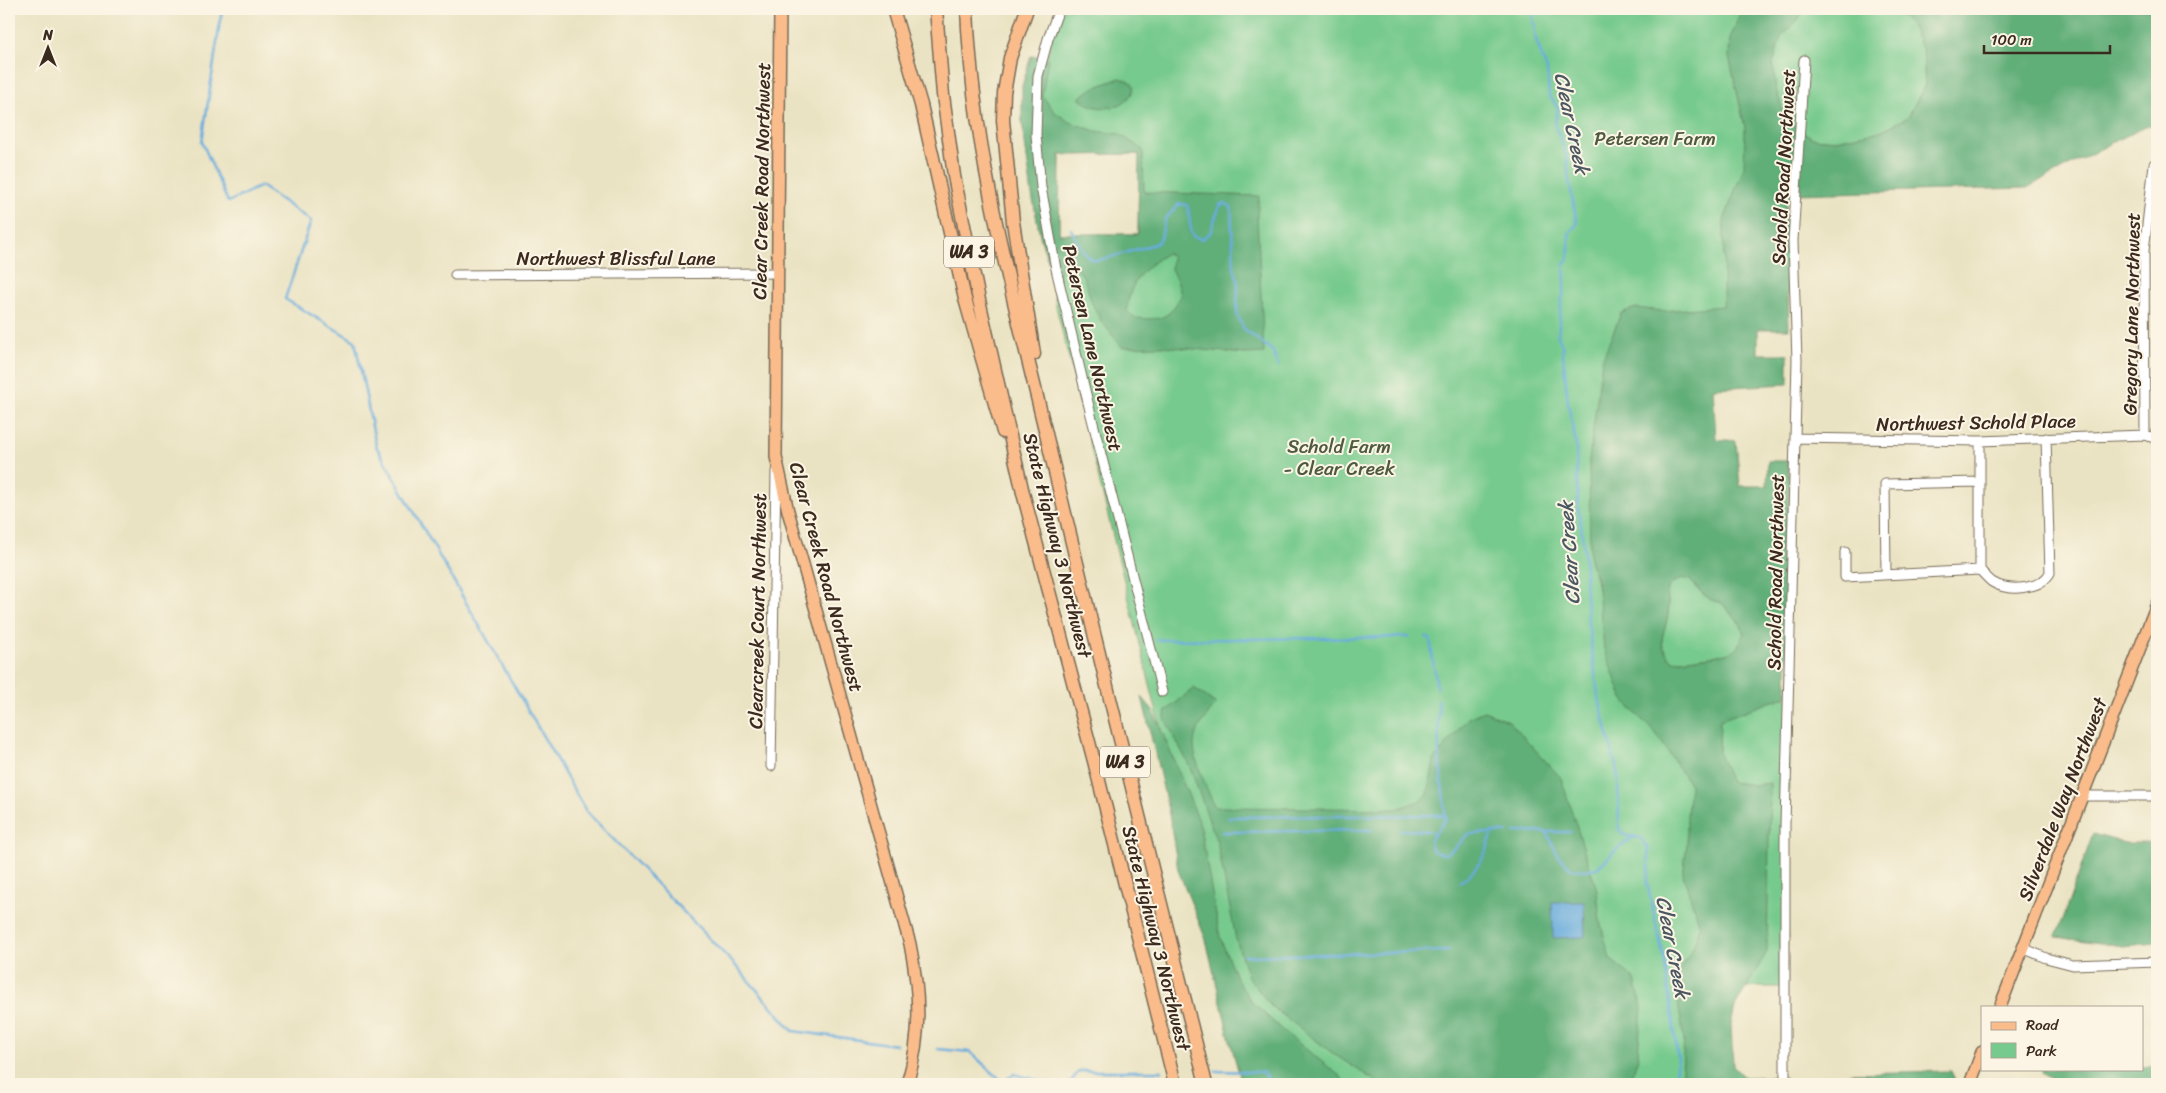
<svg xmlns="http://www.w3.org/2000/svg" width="2166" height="1093" font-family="Sriracha,sans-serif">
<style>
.green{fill:#77ca8d;stroke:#597a56;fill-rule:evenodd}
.forest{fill:#61ae78;stroke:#4e6c4b;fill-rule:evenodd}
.water{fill:#68acdd;stroke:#526b7e}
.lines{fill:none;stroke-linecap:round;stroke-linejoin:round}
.stream{stroke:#68acdd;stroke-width:2.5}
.minor-casing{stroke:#786b58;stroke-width:11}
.major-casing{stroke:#786b58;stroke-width:14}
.highway-casing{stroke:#786b58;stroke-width:15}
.minor{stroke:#fff;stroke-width:9}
.major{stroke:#fabc8b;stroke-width:11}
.highway{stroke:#fabc8b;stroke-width:12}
.labels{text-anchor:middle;stroke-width:4;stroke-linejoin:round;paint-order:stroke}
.shield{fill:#fcf5e5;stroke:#75675a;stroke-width:1}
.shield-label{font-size:18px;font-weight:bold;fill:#3b2a1e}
.park-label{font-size:19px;fill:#4d5a3f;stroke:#fcf5e5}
.street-label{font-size:19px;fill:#3b2a1e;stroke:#fcf5e5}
.water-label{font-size:20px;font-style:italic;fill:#4b5861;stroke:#fcf5e5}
</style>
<rect width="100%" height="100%" fill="#fcf5e5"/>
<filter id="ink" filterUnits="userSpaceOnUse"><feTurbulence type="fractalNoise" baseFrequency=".02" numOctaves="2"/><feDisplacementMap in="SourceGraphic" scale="10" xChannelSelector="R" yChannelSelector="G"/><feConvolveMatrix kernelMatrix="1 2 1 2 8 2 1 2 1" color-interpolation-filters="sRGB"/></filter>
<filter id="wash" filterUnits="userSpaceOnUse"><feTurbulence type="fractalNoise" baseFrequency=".0096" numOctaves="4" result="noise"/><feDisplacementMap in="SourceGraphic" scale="20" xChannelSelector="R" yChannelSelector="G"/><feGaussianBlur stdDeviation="1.12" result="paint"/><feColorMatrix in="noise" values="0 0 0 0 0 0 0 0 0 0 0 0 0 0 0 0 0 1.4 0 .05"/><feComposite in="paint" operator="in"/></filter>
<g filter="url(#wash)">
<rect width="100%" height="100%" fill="#eae3c3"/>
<!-- green -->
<path class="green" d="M1059,9H1793L1806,11L1819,9H1891L1898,11L1912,27L1923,50L1925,85L1908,117L1881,131L1836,140L1812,138L1785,119V317L1620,318L1599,393L1589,461L1593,567L1624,699L1790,698L1786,987H1696L1695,1077H1785V1084H1249L1056,306L1034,148L1032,115ZM1139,154L1138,234H1059L1060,155Z
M1682,578L1690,580L1702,593L1711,600L1722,603L1741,625L1744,634L1737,648L1727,654L1673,661C1654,642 1665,635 1668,614C1671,595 1658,589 1682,578Z"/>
<!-- forest -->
<path class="forest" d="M1742,9H1819L1806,11L1781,37L1773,64L1776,89L1785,118L1812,138L1836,140L1881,131L1908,117L1925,85L1923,50L1912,27L1898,11L1891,9H2157V122L2123,137L2027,188L1794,194L1786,200L1789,329H1758V354H1788V384L1713,388L1716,439L1736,441L1740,486H1767L1768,461H1789L1787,696L1720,720L1719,754L1731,782L1754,785L1770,783L1767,952L1735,1007L1731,1024L1733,1065L1752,1084H1681L1684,1041L1678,1002L1677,975L1693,948L1700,926L1683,875L1687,843V815L1690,785L1655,732L1632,710L1622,697L1604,649L1597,579L1590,560L1589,461L1602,360L1621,313L1636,308L1663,311L1723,306L1724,220L1744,167L1745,128L1729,56L1730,39ZM1682,578L1690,580L1702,593L1711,600L1722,603L1741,625L1744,634L1737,648L1727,654L1673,661C1654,642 1665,635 1668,614C1671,595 1658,589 1682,578Z
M1031,56L1048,59L1042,96L1056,113L1070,122L1095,131L1120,134L1143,150L1144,192L1259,196L1257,216L1264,353L1245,354L1162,346L1122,347L1101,321L1092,303L1083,276L1077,268L1067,264L1060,269L1055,283L1041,240L1032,195L1022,121V86ZM1139,154L1138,234H1059L1060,155ZM1167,253L1172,256L1171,269L1177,280L1181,295C1169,320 1161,320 1134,318L1127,311C1129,282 1143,268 1167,253Z
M1120,78L1131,82L1134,87C1129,110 1097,114 1080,99V97L1091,89Z
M1194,688L1216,704C1208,715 1194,730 1194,744C1193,758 1209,794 1215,807L1397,809L1419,801L1428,794L1434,760L1468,718L1484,711L1509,721L1561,778L1597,890L1600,921L1610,959L1635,979L1642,1007L1637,1064L1626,1084H1380L1335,1055L1271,1006L1248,977L1236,939L1217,842L1189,765L1165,719V712Z
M1142,697L1153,710L1199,821L1220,937L1237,980L1252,1002L1282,1030L1341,1077L1345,1084H1242L1230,1041L1206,940L1178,870L1169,814Z
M2093,834L2125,843H2157V943L2123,946L2056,937Z
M2157,1066V1084H2058L2041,1073V1069H2142V1067Z
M1951,1071L1956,1082L1955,1084H1845L1849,1073Z"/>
<!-- water -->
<path class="water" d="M1552,902H1584L1585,937L1553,938Z"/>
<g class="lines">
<!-- stream -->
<path class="stream" d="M222,9L202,142L228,202L261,186L311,221L285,299L355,341L376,446L586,811L734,964L793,1031L896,1045
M1532,9L1536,40L1547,70L1549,95L1558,108L1555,125L1567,157L1568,175L1577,224L1569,233V257L1564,264L1565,283L1561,304L1558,336L1562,345L1568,403L1576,444L1578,505L1584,548L1587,615L1598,695L1618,775L1619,830L1627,836L1641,838L1648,849L1649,867L1647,883L1664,959L1678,1059L1675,1084
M1071,229C1076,238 1084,257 1094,260C1098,262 1148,246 1157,243L1161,238L1165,219L1179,204L1187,205C1191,216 1188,225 1193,236L1202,239L1210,233L1220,205L1225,203L1231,207L1234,268L1238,281L1237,315L1244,329L1273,351L1278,366
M1426,637L1430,639L1437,689
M1156,640L1409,637
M1438,700L1439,758L1446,818L1430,841L1433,851C1448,861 1458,844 1468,834L1508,832
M1228,817L1442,815L1446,818
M1400,830L1429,831L1434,835
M1222,832L1372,830
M1515,832H1570
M1547,832L1558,856L1572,869L1583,870L1597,868L1617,849L1635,836
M1460,882C1479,869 1487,854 1492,832
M1244,956L1449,951
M938,1049L970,1052L1003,1082L1014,1074L1053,1084
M1215,1071L1263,1072L1272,1084
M1069,1084L1079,1071H1161"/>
</g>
</g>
<g filter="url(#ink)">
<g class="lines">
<defs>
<path id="minor" d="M1059,9L1048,39L1038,76L1036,135L1041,187L1056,269L1091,415L1162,692
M455,275L777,273
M2145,435L2144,251L2154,164
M1795,438L1980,441L2145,435L2157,439
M1845,552V577L1980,570V441
M1980,570C1984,574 1988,579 1992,582C2008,592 2040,590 2050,573L2046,438
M1886,574L1885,484L1980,482
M771,766L776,471
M2083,796H2157
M2023,948L2046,958L2073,965L2157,962
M1785,1084V825L1797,360L1793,241L1804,60"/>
<path id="major" d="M780,9L776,457L788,511L910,944C920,994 922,1035 907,1084
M2000,1007L2157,604
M1970,1084L1982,1052"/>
<path id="highway" d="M893,9L921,105L965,299L1003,432
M936,9L943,95L954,176L979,300L1023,493L1094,761L1175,1084
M967,9C973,157 1013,295 1047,438C1098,654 1152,869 1206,1084
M1027,9L1010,58L1004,93L1003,120L1013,222L1034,354"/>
</defs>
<!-- minor casing -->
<use href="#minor" class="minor-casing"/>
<!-- major casing -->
<use href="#major" class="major-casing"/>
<!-- highway casing -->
<use href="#highway" class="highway-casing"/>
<!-- minor -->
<use href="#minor" class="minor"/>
<!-- major -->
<use href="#major" class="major"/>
<!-- highway -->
<use href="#highway" class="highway"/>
</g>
</g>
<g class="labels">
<!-- shield labels -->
<g class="shield">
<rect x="944" y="236.5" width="50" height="31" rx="4"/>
<rect x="1100" y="746.5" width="50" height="31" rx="4"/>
</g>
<g class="shield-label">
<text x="969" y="258">WA 3</text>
<text x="1125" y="768">WA 3</text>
</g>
<!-- park labels -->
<g class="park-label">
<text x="1655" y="145">Petersen Farm</text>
<text x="1339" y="453">Schold Farm<tspan x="1339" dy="22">- Clear Creek</tspan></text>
</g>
<!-- street labels -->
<g class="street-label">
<text transform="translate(1783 167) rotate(-87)" y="7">Schold Road Northwest</text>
<text transform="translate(761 181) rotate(-89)" y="7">Clear Creek Road Northwest</text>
<text x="616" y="265">Northwest Blissful Lane</text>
<text transform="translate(2131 314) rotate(-89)" y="7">Gregory Lane Northwest</text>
<text transform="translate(1093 348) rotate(77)" y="7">Petersen Lane Northwest</text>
<text transform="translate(1976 422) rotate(-1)" y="7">Northwest Schold Place</text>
<text transform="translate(1058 545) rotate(76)" y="7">State Highway 3 Northwest</text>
<text transform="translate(1775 572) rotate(-89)" y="7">Schold Road Northwest</text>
<text transform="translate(827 577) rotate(75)" y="7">Clear Creek Road Northwest</text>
<text transform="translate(757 611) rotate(-89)" y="7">Clearcreek Court Northwest</text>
<text transform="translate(2062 799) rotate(-69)" y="7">Silverdale Way Northwest</text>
<text transform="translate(1157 938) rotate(76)" y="7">State Highway 3 Northwest</text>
</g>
<!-- water labels -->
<g class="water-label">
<text transform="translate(1572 123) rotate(78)" y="7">Clear Creek</text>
<text transform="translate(1569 553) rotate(-94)" y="7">Clear Creek</text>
<text transform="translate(1673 947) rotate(79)" y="7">Clear Creek</text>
</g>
</g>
<!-- margin -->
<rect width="2166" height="1093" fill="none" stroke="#fcf5e5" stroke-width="30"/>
<!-- legend -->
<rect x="1981" y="1006" width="162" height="65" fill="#fcf5e5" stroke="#afa495"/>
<rect x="1991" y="1022" width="25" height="8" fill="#fabc8b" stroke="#afa495"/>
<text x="2026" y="1030" font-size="15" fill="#3b2a1e">Road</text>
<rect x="1991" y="1043" width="25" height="15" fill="#77ca8d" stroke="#afa495"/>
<text x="2026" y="1056" font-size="15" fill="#3b2a1e">Park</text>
<!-- north arrow -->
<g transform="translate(48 48)" stroke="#fcf5e5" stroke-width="4" paint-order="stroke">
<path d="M0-4L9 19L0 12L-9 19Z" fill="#3b2a1e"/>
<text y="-8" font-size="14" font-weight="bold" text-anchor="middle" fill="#3b2a1e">N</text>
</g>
<!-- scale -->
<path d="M1984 45v8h126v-8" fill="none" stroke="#3b2a1e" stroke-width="2.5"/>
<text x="1991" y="45" font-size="15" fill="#3b2a1e" stroke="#fcf5e5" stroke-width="4" paint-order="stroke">100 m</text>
</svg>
